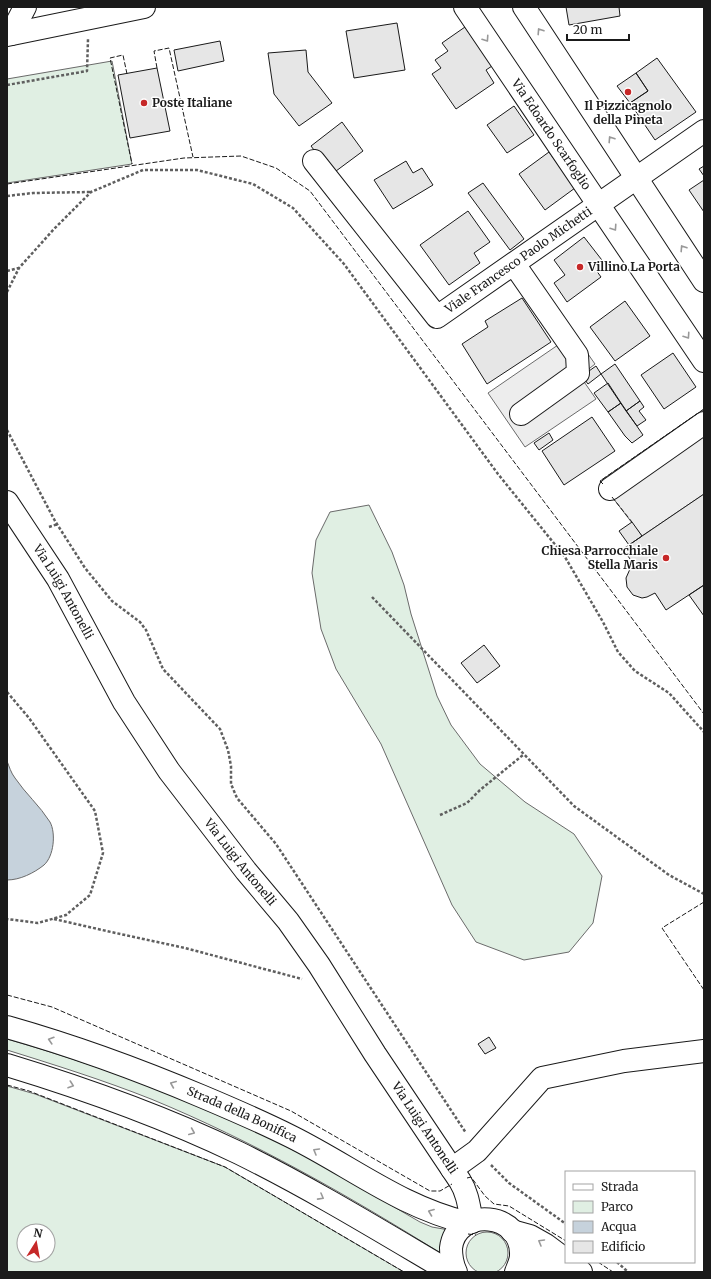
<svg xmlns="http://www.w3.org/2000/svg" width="711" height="1279" font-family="Merriweather,serif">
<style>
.green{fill:#e0efe3;stroke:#6a6a6a;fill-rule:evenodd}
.parking{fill:#ededed;stroke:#6a6a6a}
.water{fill:#c6d2dc;stroke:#6a6a6a}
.building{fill:#e6e6e6;stroke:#1a1a1a}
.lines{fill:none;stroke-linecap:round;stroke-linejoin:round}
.minor-casing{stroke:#1a1a1a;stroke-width:24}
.major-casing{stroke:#1a1a1a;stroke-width:24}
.path{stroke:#5f5f5f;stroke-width:2.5;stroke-dasharray:3 2;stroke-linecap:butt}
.minor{stroke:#fff;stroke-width:22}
.major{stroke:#fff;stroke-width:22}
.fence{stroke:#1a1a1a;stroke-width:1;stroke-dasharray:5 2;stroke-linecap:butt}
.oneway{stroke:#989898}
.poi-dot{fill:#c62828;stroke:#fff;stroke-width:1.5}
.labels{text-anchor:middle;stroke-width:3;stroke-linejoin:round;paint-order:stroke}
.poi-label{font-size:12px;font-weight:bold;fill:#1a1a1a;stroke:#fff;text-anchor:start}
.street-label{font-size:12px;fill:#1a1a1a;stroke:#fff}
</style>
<rect width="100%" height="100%" fill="#fff"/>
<!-- green -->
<path class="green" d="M112,61L132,164L7,183V79Z
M369,505L392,552L404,585L411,614L437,696L451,725L480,764L525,802L574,834L602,876L593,923L569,952L524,960L476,942L452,905L381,744L336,669L321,629L312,573L316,540L330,512Z
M7,1039C94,1064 180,1095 261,1134C316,1160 368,1192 420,1222L432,1227L449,1230L442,1254C349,1196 253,1141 151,1099C103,1080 55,1065 7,1050Z
M7,1086L35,1094L225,1167L404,1272H7ZM24,1231H48V1255H24Z
M466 1253a21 21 0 1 1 42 0a21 21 0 1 1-42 0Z"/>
<!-- parking -->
<path class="parking" d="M574,334L595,364L580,376L596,399L525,447L488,393Z
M704,409V494L642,536L600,481Z"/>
<!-- water -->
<path class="water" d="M7,761C9,766 11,773 15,778C25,793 40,806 50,822C56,833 54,856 44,865C34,873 20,880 7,880Z"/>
<!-- building -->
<path class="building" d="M566,7H619L620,16L569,25Z
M397,23L405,70L354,78L346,31Z
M465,27L492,66L486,70L494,83L456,109L432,74L441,68L435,60L448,51L442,43Z
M220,41L224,61L178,71L174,50Z
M306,50L308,72L332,103L299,126L274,94L268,53Z
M657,58L696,112L655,140L630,103L648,91L636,73Z
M157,68L170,131L130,138L118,75Z
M636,73L648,91L630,103L617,86Z
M514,106L534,135L507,153L487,125Z
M342,122L363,151L332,174L311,146Z
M549,152L575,188L545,210L519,174Z
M406,161L413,173L422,168L433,185L393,209L374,180Z
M704,166V176L699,169Z
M704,180V212L689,190Z
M483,183L524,239L510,250L468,193Z
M468,211L490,242L474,253L480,263L449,285L420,245Z
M584,237L605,264L596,270L601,277L567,302L554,283L565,275L554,260Z
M522,298L551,342L487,384L462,344L488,327L485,321Z
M625,301L650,336L615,361L590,327Z
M673,353L696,387L664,409L641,375Z
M615,364L640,401L626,411L601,374Z
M596,366L601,374L588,384L582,376Z
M608,383L621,403L608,412L594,393Z
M640,401L644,407L639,411L646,420L637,426L626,411Z
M621,403L643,435L632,443L625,436L608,412Z
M592,417L615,451L564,485L542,451Z
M549,433L553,440L539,450L534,443Z
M704,494V585L666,610L655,593L647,597L642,598L633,595L627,587L626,578L630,569L635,566L623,549Z
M632,522L642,536L629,545L619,531Z
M704,585V616L689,595Z
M484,645L500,666L477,683L461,663Z
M489,1037L496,1048L485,1054L478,1044Z"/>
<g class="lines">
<defs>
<g id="minor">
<path id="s1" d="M465,7L704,361"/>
<path d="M524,7L704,281"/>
<path d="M11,34L25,7"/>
<path d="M7,35L144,7"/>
<path id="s2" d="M314,161L437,317L704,131"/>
<path d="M514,264L577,355L578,373L521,414"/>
<path d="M610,489L704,423"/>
<path id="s3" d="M7,502L58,579L124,702L169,771L246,871L288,921L319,965L375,1054L460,1181C468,1194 469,1207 472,1222"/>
<path d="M452,1169L477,1151L542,1078L624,1061L704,1051"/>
<path d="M512,1231L530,1236L546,1245L566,1260"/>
<path d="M521,1256L557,1272"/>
<path d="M569,1262L581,1272"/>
</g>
<g id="major">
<path id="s4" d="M7,1027C74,1046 137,1069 201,1096C232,1109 262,1122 292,1137C352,1167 401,1207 468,1223"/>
<path d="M7,1065C86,1089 164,1117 239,1153C308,1187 374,1227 440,1266L454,1270"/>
<path d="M456,1272C452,1264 451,1257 451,1248C456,1206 524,1211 521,1257C520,1263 518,1267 516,1272"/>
</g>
</defs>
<!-- minor casing -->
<use href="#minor" class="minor-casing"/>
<!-- major casing -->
<use href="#major" class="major-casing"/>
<!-- path -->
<path class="path" d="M7,85L87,71L88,39
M7,196L33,193L91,192
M7,271L19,268
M7,292L19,268L54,229L91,192L143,170H197L253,184L293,208L344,264L498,474L565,557L603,622L618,652L635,671L669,693L704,732
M7,430L55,521L85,568L112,601L140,622L146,630L163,669L220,729L228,750L231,766V784L237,798L276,844L466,1133
M49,527L58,524
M372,597L574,806L669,875L704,894
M7,692L29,718L95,811L103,853L90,895L66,915L38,923L7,919
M440,815L467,803L480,790L523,755
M54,919L111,932L185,948L302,979
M491,1165L509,1183L566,1224
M617,1262L628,1272"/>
<!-- minor -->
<use href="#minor" class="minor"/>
<!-- major -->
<use href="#major" class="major"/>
<!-- fence -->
<path class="fence" d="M157,68L154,51L169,48L193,157
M127,74L123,55L110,58L132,164
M7,184L184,158L241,156L276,168L310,191L704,714
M603,484L600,481L704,409
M612,497L632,522
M704,902L662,928L704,990
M7,995L52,1007L291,1111L430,1191H440L452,1184
M7,1085L29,1091L225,1167L404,1272
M467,1178L471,1177L485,1196L494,1204L509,1206L566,1241
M468,1234L476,1235
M598,1262L613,1272"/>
</g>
<!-- one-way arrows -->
<defs><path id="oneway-chevron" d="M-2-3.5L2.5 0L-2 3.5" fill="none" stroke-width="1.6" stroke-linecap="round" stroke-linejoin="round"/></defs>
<g class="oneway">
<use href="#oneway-chevron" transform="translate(540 31) rotate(-123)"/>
<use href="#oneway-chevron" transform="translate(486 39) rotate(56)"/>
<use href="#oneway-chevron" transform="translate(611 139) rotate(-123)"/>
<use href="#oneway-chevron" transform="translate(614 228) rotate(56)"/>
<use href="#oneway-chevron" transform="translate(683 248) rotate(-123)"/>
<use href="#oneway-chevron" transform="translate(687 336) rotate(56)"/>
<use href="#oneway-chevron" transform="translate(51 1040) rotate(-163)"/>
<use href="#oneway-chevron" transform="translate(173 1084) rotate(-157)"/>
<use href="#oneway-chevron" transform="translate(71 1085) rotate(19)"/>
<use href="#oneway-chevron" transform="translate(192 1132) rotate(23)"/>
<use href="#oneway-chevron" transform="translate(316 1151) rotate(-150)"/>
<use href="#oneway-chevron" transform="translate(321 1197) rotate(29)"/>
<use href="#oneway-chevron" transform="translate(431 1212) rotate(-159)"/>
<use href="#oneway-chevron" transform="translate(541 1242) rotate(-150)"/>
</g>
<!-- markers -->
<g class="poi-dot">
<circle cx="628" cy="92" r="4"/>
<circle cx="144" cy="103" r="4"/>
<circle cx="580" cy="267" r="4"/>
<circle cx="666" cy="558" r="4"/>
</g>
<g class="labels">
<!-- poi labels -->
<g class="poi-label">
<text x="152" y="107">Poste Italiane</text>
<text x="628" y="110" text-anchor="middle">Il Pizzicagnolo<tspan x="628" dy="14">della Pineta</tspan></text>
<text x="588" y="271">Villino La Porta</text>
<text x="658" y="555" text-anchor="end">Chiesa Parrocchiale<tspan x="658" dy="14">Stella Maris</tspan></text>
</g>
<!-- street labels -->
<g class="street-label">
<text dy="4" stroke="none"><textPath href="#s1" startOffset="154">Via Edoardo Scarfoglio</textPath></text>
<text dy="4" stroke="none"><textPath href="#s2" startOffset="298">Viale Francesco Paolo Michetti</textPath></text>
<text dy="4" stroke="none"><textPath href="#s3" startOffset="106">Via Luigi Antonelli</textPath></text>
<text dy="4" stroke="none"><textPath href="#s3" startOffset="430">Via Luigi Antonelli</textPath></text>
<text dy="4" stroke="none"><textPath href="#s4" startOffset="251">Strada della Bonifica</textPath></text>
<text dy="4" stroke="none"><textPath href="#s3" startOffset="754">Via Luigi Antonelli</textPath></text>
</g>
</g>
<!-- border -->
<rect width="711" height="1279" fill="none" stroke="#1a1a1a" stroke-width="16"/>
<!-- legend -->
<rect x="565" y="1171" width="130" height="92" fill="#ffffff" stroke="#a3a3a3"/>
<rect x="573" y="1184" width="20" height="6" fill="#ffffff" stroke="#a3a3a3"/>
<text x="601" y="1191" font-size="12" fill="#1a1a1a">Strada</text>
<rect x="573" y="1201" width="20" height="12" fill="#e0efe3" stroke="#a3a3a3"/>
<text x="601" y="1211" font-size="12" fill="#1a1a1a">Parco</text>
<rect x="573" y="1221" width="20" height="12" fill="#c6d2dc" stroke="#a3a3a3"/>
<text x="601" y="1231" font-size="12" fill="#1a1a1a">Acqua</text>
<rect x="573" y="1241" width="20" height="12" fill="#e6e6e6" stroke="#a3a3a3"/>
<text x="601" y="1251" font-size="12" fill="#1a1a1a">Edificio</text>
<!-- north arrow -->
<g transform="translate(36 1243) rotate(11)"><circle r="19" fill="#ffffff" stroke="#a3a3a3"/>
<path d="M0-3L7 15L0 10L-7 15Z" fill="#c62828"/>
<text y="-6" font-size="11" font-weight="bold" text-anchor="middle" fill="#1a1a1a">N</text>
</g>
<!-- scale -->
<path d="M567 34v6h62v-6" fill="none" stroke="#1a1a1a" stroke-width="2"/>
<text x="573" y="34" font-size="12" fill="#1a1a1a" stroke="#ffffff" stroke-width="3" paint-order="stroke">20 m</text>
</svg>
